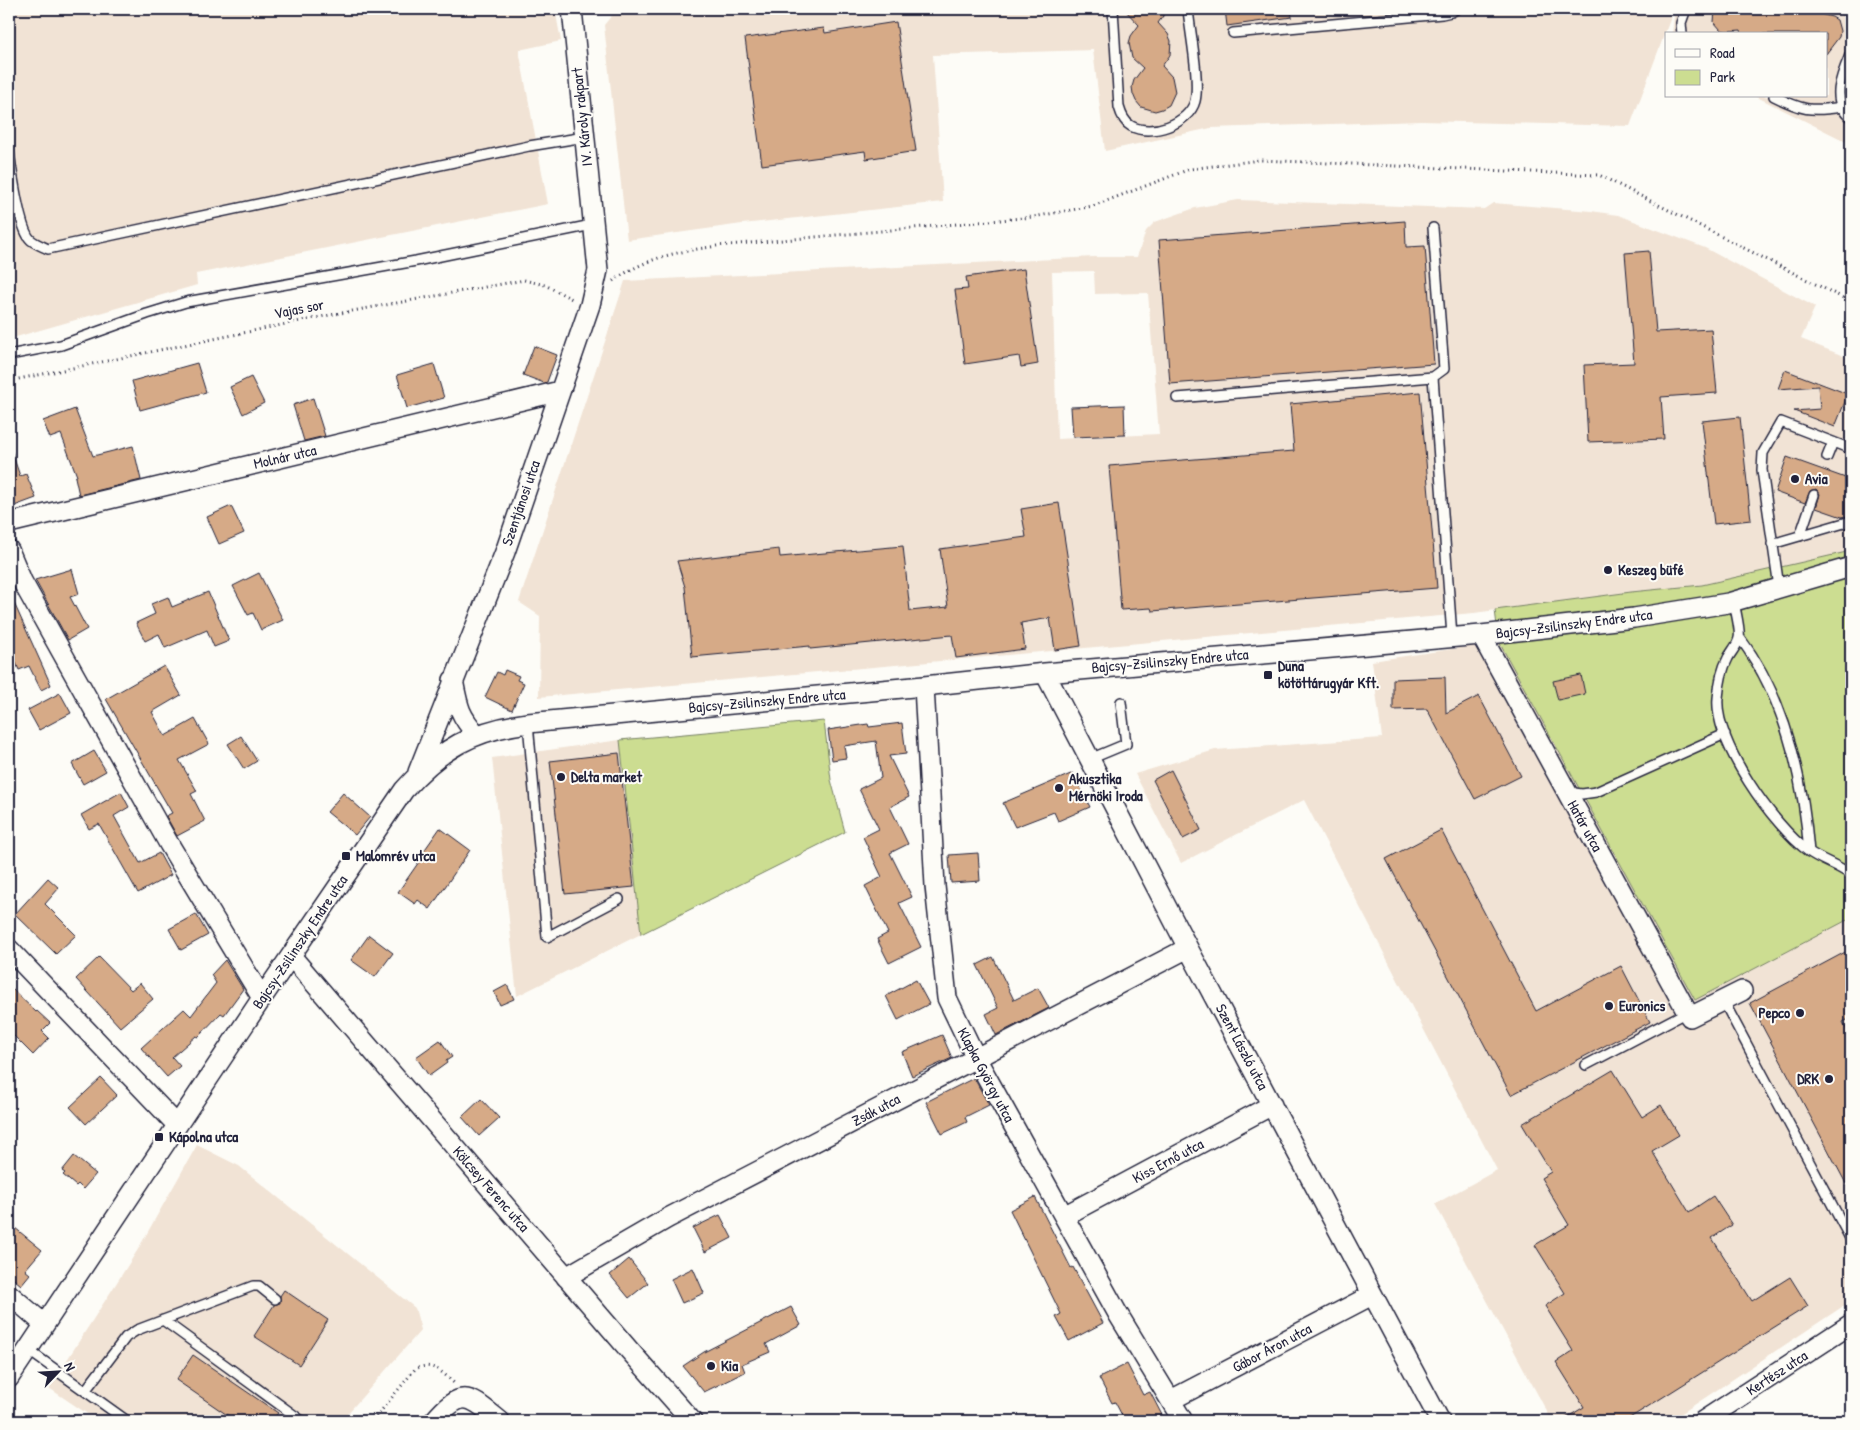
<svg xmlns="http://www.w3.org/2000/svg" width="1860" height="1430" font-family="'Patrick Hand',sans-serif">
<style>
.built{fill:#f1e3d5;fill-rule:evenodd}
.green{fill:#ccdd91;stroke:#778066}
.building{fill:#d6aa87;stroke:#22223b}
.lines{fill:none;stroke-linecap:round;stroke-linejoin:round}
.service-casing{stroke:#22223b;stroke-width:12}
.minor-casing{stroke:#22223b;stroke-width:22}
.path{stroke:#22223b;stroke-width:3;stroke-dasharray:1 4;stroke-linecap:butt}
.service{stroke:#fdfcf7;stroke-width:9}
.minor{stroke:#fdfcf7;stroke-width:19}
.poi-dot{fill:#22223b;stroke:#fdfcf7;stroke-width:2}
.labels{text-anchor:middle;stroke-width:4;stroke-linejoin:round;paint-order:stroke}
.street-label{font-size:15px;fill:#22223b;stroke:#fdfcf7}
.poi-label{font-size:15px;font-weight:bold;fill:#22223b;stroke:#fdfcf7;text-anchor:start}
</style>
<rect width="100%" height="100%" fill="#fdfcf7"/>
<filter id="ink" filterUnits="userSpaceOnUse"><feTurbulence type="fractalNoise" baseFrequency=".02" numOctaves="2"/><feDisplacementMap in="SourceGraphic" scale="10" xChannelSelector="R" yChannelSelector="G"/><feConvolveMatrix kernelMatrix="1 2 1 2 8 2 1 2 1" color-interpolation-filters="sRGB"/></filter>
<g filter="url(#ink)">
<!-- built -->
<path class="built" d="M9,9H555L561,41L519,50L548,204L196,274L197,285L9,339Z
M617,9H1674L1630,126L1421,121L1211,128L1105,151L1093,50L933,55L943,202L742,224L627,240L604,25Z
M1675,9H1851V144L1755,96H1826V34H1672Z
M1238,200L1484,209L1493,203L1591,211L1618,215L1705,248L1815,307L1801,339L1846,357L1851,355V551L1702,585L1631,592L1474,613L539,697L540,616L519,602L625,281L1094,257H1137L1146,231L1155,222L1195,208ZM1094,271L1095,294L1148,293L1159,434L1057,439L1052,272Z
M1499,642L1695,1000L1851,918V1301L1670,1421H1552L1435,1204L1497,1170L1304,800L1181,863L1135,774L1215,750L1382,738L1372,661Z
M620,740L641,934L517,996L492,758Z
M197,1145L239,1166L415,1308L421,1330L341,1421H98L49,1388L137,1251Z"/>
<!-- green -->
<path class="green" d="M1851,551V918L1695,1000L1499,642L1495,610L1631,592L1702,585Z
M824,721L831,780L845,832L641,934L620,740Z"/>
<!-- building -->
<path class="building" d="M1124,9H1168L1158,23L1168,34L1171,41L1170,55L1162,66L1172,77L1175,92L1169,105L1162,109L1155,111L1141,107L1136,101L1133,94L1132,87L1134,80L1143,68L1132,58L1129,43L1131,36L1139,25Z
M1225,9H1291L1292,17L1227,26Z
M1715,9H1819L1820,14L1832,17L1837,20L1840,31L1839,37L1826,54V34H1742L1741,30L1727,31L1721,30L1714,22Z
M896,22L916,151L866,159L865,151L762,165L745,38L824,28L825,33Z
M1405,221L1406,247L1425,246L1434,364L1170,384L1159,240Z
M1649,251L1656,332L1711,329L1717,393L1661,397L1664,439L1588,442L1584,365L1634,363L1625,253Z
M1024,269L1038,364L1021,367L1019,356L965,364L955,290L968,289L966,277Z
M534,346L557,355L547,382L544,383L523,375Z
M197,363L206,392L140,410L132,381Z
M434,364L444,398L407,408L397,375Z
M1785,370L1848,394L1835,427L1794,411L1820,409L1818,386L1778,389Z
M251,377L264,403L243,414L230,387Z
M1420,392L1437,588L1152,611L1151,608L1121,610L1109,466L1294,451L1290,404Z
M313,398L325,436L304,441L293,405Z
M1124,405L1125,435L1073,437L1071,407Z
M75,409L93,456L133,446L141,480L79,495L75,477L77,476L61,434L50,438L43,421Z
M1740,417L1751,520L1714,524L1702,421Z
M11,450L20,476L26,474L36,498L9,508V451Z
M1787,457L1851,480V515L1842,517L1816,508L1820,494L1816,489L1810,491L1805,503L1775,492Z
M1059,503L1081,646L1055,650L1050,618L1021,623L1025,649L956,658L952,635L810,649V646L692,657L685,587L677,561L779,549L780,557L903,546L910,611L948,607L940,549L1026,537L1021,509Z
M231,506L244,533L219,544L207,517Z
M72,569L79,594L70,597L87,629L68,640L35,580Z
M259,573L283,620L261,630L253,613L248,615L233,586Z
M9,592L51,685L41,690L29,666L19,670L9,646Z
M208,592L229,641L214,647L207,630L165,648L159,634L145,641L136,623L155,614L151,604L168,597L172,607Z
M164,666L181,695L152,712L165,736L195,719L209,744L179,760L197,791L191,794L205,821L177,836L166,816L172,813L106,699Z
M505,670L519,676L517,680L524,683L512,710L485,697L497,672L503,675Z
M1581,675L1585,694L1558,700L1553,681Z
M1445,677L1446,713L1479,696L1521,776L1475,799L1427,709L1393,710V679Z
M60,693L71,713L39,730L28,710Z
M902,723L906,754L889,756L909,797L890,807L908,844L890,853L912,897L899,903L921,947L889,963L877,939L888,933L865,886L882,877L863,837L879,829L859,789L881,778L876,741L844,746L846,758L832,760L828,730L868,724L869,727Z
M241,736L257,761L244,769L228,744Z
M94,751L106,771L83,784L72,764Z
M619,753L634,887L565,894L550,761Z
M1171,770L1201,830L1183,839L1153,780Z
M1073,773L1090,807L1058,821L1054,812L1015,827L1003,803Z
M121,792L129,807L114,816L140,863L159,853L171,875L138,893L99,824L89,829L81,815Z
M343,793L370,817L355,835L327,812Z
M440,828L470,850L430,909L418,900L415,904L398,892L423,856L421,855Z
M1441,830L1536,1011L1621,966L1650,1022L1511,1095L1386,859Z
M978,853L980,881L951,883L949,855Z
M48,878L59,888L45,904L76,935L56,954L15,914Z
M196,914L208,935L181,950L169,929Z
M369,935L393,953L375,977L351,960Z
M1851,949V1018L1843,1022L1851,1038V1193L1750,1003Z
M99,957L131,990L140,983L153,999L120,1027L76,979Z
M993,957L1014,1000L1038,988L1049,1008L996,1035L986,1014L998,1008L977,965Z
M225,960L243,989L224,1015L221,1013L198,1037L196,1036L172,1057L180,1066L167,1077L141,1048L184,1009L191,1016L216,983L211,975Z
M916,980L929,1004L898,1020L886,996Z
M507,985L514,999L500,1005L494,992Z
M9,986L36,1012L37,1011L50,1023L42,1031L49,1038L33,1055L9,1031Z
M942,1035L952,1058L912,1076L902,1052Z
M440,1040L452,1057L446,1061L447,1063L429,1076L416,1057Z
M1613,1070L1642,1117L1661,1105L1679,1135L1652,1151L1689,1212L1713,1196L1732,1225L1712,1238L1752,1301L1790,1277L1808,1306L1625,1421H1561L1584,1407L1556,1362L1573,1351L1545,1306L1565,1293L1535,1245L1569,1225L1541,1178L1551,1172L1522,1124Z
M101,1078L117,1095L86,1124L70,1107Z
M974,1078L989,1105L965,1117L967,1122L942,1134L926,1102Z
M481,1099L499,1118L479,1136L462,1117Z
M74,1156L96,1174L83,1189L78,1184L76,1186L63,1175L65,1173L62,1171Z
M1035,1197L1071,1268L1073,1267L1103,1323L1069,1341L1056,1317L1061,1314L1010,1210Z
M720,1215L732,1238L705,1252L693,1228Z
M9,1223L42,1250L25,1270L30,1274L21,1285L9,1275Z
M629,1259L648,1283L629,1298L610,1275Z
M693,1268L704,1293L682,1303L671,1279Z
M284,1290L328,1320L299,1365L254,1336L274,1305L280,1303V1296Z
M791,1307L801,1325L766,1344L770,1352L742,1364L745,1372L704,1392L683,1366L704,1352Z
M193,1355L278,1413L272,1421H236L176,1380Z
M1127,1364L1143,1395L1150,1392L1163,1417L1156,1421H1125L1115,1402L1112,1403L1099,1378Z"/>
<g class="lines">
<defs>
<path id="service" d="M1113,9L1119,107C1121,114 1124,122 1131,126C1151,137 1189,124 1195,101C1200,80 1190,32 1188,9
M1844,9L1851,15
M1233,33L1442,14L1451,12L1456,9
M1682,34L1681,23L1686,9
M1851,53C1842,74 1829,101 1851,118
M1774,96C1802,110 1810,112 1842,107
M9,152C12,170 19,230 31,240C36,244 42,246 48,249L529,146L585,137
M1433,228L1444,369L1433,377
M9,355L61,345L147,314L186,302L416,261L592,225
M1177,398L1433,377L1452,636
M1827,457L1833,442
M1800,536L1814,495
M1772,544L1851,521
M1779,587L1762,470L1763,453L1781,422L1851,449
M1734,601C1735,610 1741,631 1739,638C1738,645 1731,652 1728,658C1722,669 1719,686 1718,698C1714,743 1774,826 1808,851C1822,861 1838,865 1851,875
M1740,638C1785,698 1803,777 1809,852
M528,723L547,937L619,899
M1090,759L1126,744L1121,702
M1567,792L1582,794L1596,792L1725,734
M1723,1000L1851,1240
M1586,1065L1687,1012
M163,1320L302,1421
M28,1350L127,1421
M85,1391L126,1337L137,1330L253,1286H259L275,1299"/>
<path id="minor" d="M9,523L560,391
M9,550L22,581L169,844L262,998
M1481,635L1690,1017L1742,991
M1045,673L1188,948L1440,1421
M453,680C458,706 459,715 477,735
M924,686L935,886L947,998L976,1058L1118,1314L1183,1421
M418,772L505,552L590,305L598,270L572,9
M9,949L177,1125
M291,956L630,1351L692,1421
M1064,1216L1272,1105
M566,1277L668,1218L1188,948
M9,1294L44,1324
M9,1378L262,998L404,790C440,749 473,730 528,723L924,686L1045,673L1481,635L1634,618L1728,603L1851,567
M1171,1400L1372,1295
M434,1421C463,1387 469,1396 500,1421
M1703,1421L1851,1324"/>
</defs>
<!-- service casing -->
<use href="#service" class="service-casing"/>
<!-- minor casing -->
<use href="#minor" class="minor-casing"/>
<!-- path -->
<path class="path" d="M613,281C647,257 677,252 717,246L1033,217L1093,206L1190,169L1260,160L1599,175L1851,302
M9,381L330,315L524,280L545,285L574,300
M373,1421L415,1369C432,1361 442,1372 454,1383"/>
<!-- service -->
<use href="#service" class="service"/>
<!-- minor -->
<use href="#minor" class="minor"/>
</g>
</g>
<!-- markers -->
<g class="poi-dot">
<circle cx="1795" cy="479" r="5"/>
<circle cx="1608" cy="570" r="5"/>
<rect x="1263" y="670" width="10" height="10" rx="2.5"/>
<circle cx="561" cy="777" r="5"/>
<circle cx="1059" cy="788" r="5"/>
<rect x="341" y="851" width="10" height="10" rx="2.5"/>
<circle cx="1609" cy="1006" r="5"/>
<circle cx="1800" cy="1013" r="5"/>
<circle cx="1829" cy="1079" r="5"/>
<rect x="154" y="1132" width="10" height="10" rx="2.5"/>
<circle cx="711" cy="1366" r="5"/>
</g>
<g class="labels">
<!-- street labels -->
<g class="street-label">
<text transform="translate(582 117) rotate(-96)" y="5">IV. Károly rakpart</text>
<text transform="translate(299 309) rotate(-11)" y="5">Vajas sor</text>
<text transform="translate(285 457) rotate(-13)" y="5">Molnár utca</text>
<text transform="translate(521 503) rotate(-71)" y="5">Szentjánosi utca</text>
<text transform="translate(1574 624) rotate(-7)" y="5">Bajcsy-Zsilinszky Endre utca</text>
<text transform="translate(1170 661) rotate(-5)" y="5">Bajcsy-Zsilinszky Endre utca</text>
<text transform="translate(767 701) rotate(-5)" y="5">Bajcsy-Zsilinszky Endre utca</text>
<text transform="translate(1585 826) rotate(61)" y="5">Határ utca</text>
<text transform="translate(300 942) rotate(-56)" y="5">Bajcsy-Zsilinszky Endre utca</text>
<text transform="translate(1242 1047) rotate(62)" y="5">Szent László utca</text>
<text transform="translate(986 1075) rotate(62)" y="5">Klapka György utca</text>
<text transform="translate(876 1110) rotate(-28)" y="5">Zsák utca</text>
<text transform="translate(1168 1161) rotate(-28)" y="5">Kiss Ernő utca</text>
<text transform="translate(491 1189) rotate(49)" y="5">Kölcsey Ferenc utca</text>
<text transform="translate(1272 1348) rotate(-28)" y="5">Gábor Áron utca</text>
<text transform="translate(1777 1373) rotate(-33)" y="5">Kertész utca</text>
</g>
<!-- poi labels -->
<g class="poi-label">
<text x="1805" y="484">Avia</text>
<text x="1618" y="575">Keszeg büfé</text>
<text x="1278" y="671">Duna<tspan x="1278" dy="17">kötöttárugyár Kft.</tspan></text>
<text x="571" y="782">Delta market</text>
<text x="1069" y="784">Akusztika<tspan x="1069" dy="17">Mérnöki Iroda</tspan></text>
<text x="356" y="861">Malomrév utca</text>
<text x="1619" y="1011">Euronics</text>
<text x="1790" y="1018" text-anchor="end">Pepco</text>
<text x="1819" y="1084" text-anchor="end">DRK</text>
<text x="169" y="1142">Kápolna utca</text>
<text x="721" y="1371">Kia</text>
</g>
</g>
<!-- margin -->
<rect width="1860" height="1430" fill="none" stroke="#fdfcf7" stroke-width="30"/>
<rect x="15" y="15" width="1830" height="1400" fill="none" stroke="#22223b" stroke-width="2" filter="url(#ink)"/>
<!-- legend -->
<rect x="1665" y="32" width="162" height="65" fill="#fdfcf7" stroke="#a5a5ac"/>
<rect x="1675" y="49" width="25" height="8" fill="#fdfcf7" stroke="#a5a5ac"/>
<text x="1710" y="58" font-size="15" fill="#22223b">Road</text>
<rect x="1675" y="70" width="25" height="15" fill="#ccdd91" stroke="#a5a5ac"/>
<text x="1710" y="82" font-size="15" fill="#22223b">Park</text>
<!-- north arrow -->
<g transform="translate(58 1372) rotate(65)" stroke="#fdfcf7" stroke-width="4" paint-order="stroke">
<path d="M0-4L9 19L0 12L-9 19Z" fill="#22223b"/>
<text y="-8" font-size="14" font-weight="bold" text-anchor="middle" fill="#22223b">N</text>
</g>
</svg>
